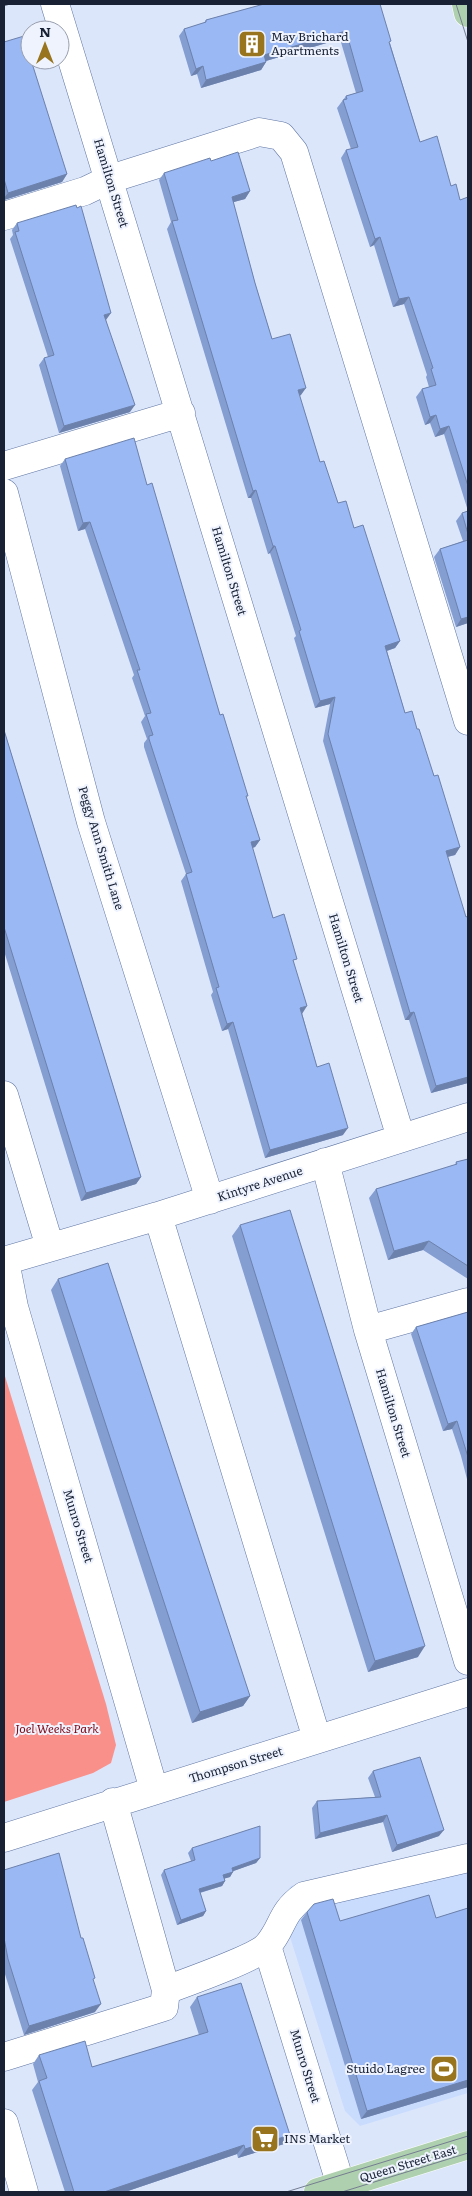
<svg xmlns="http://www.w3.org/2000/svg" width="472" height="2196" font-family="Literata,serif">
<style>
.built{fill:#cadcfe}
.green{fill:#fa908a}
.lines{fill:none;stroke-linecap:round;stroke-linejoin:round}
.minor-casing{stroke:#5e75a2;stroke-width:29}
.major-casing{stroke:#fff;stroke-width:29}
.minor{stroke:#fff;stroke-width:28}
.major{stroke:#afd0ae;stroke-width:28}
.tram{stroke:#747d91;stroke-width:1}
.wall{fill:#849ed2}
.shaded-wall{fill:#6c81ab}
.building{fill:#9ab8f4;stroke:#6c81ab}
.labels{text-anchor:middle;stroke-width:4;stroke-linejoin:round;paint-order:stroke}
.poi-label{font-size:12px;fill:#192235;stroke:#eef3fe;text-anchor:start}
.street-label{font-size:12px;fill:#192235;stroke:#eef3fe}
.park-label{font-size:12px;font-style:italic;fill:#7e0917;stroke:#eef3fe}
</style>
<rect width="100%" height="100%" fill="#dce6fb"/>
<!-- built -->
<path class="built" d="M468,1845V2093L360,2126L345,2111L279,1902L291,1886Z"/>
<!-- green -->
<path class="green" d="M4,1373L106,1704L116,1745L111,1763L93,1773L4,1802Z"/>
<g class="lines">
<defs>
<path id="minor" d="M55,4L401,1138
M4,216L85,191L110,179L259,132L281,136L294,152L468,721
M4,466L181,413
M4,493L91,822L210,1200
M4,1095L50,1247
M325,1162L368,1330L468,1661
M158,1216L317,1739
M4,1261L158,1216L468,1117
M5,1261L14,1307L154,1790
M368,1330L468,1302
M4,1838L468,1692
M267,1946L343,2192
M166,1990C185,1983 258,1957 268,1945C284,1926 280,1913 304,1896L468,1858
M4,2057L164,2007L166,1990L113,1802
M4,2123L24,2192"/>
<path id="major" d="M466,4L468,13
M318,2192L468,2145"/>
</defs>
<!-- minor casing -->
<use href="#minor" class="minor-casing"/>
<!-- major casing -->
<use href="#major" class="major-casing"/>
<!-- minor -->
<use href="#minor" class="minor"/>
<!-- major -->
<use href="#major" class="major"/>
<!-- tram -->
<path class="tram" d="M456,4L468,42
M4,6L10,4
M286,2192L468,2136
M342,2192L468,2153"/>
</g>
<!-- wall -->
<path class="wall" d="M264,4L390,43L420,142L451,186L460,200L468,197V623L456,627L434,557L440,549L463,541L456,521L462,513L468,511L444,434L435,437L430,423L425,425L416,397L422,389L429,387L426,377L427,375L404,304L393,307L374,245L370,247L341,158L346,150L351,149L337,108L346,96L356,93L340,39L266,61V62L261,70L201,88L197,74L191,76L179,36L184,29L204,23L206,20Z
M4,42L67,174L62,182L4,200Z
M211,161L250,191L245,199L233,202L255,283L272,339L301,395L299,396L320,462L338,503L354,528L400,641L395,648L387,651L405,713L417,729L460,847L455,855L448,857L468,1083L431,1093L409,1020H405L323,741L330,704L315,708L294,638L296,636L270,553L268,554L251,498H248L167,229L171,222L159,180L164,173Z
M17,223L106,320L130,412L59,433L39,365L44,358L48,357L10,239L13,235L12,230Z
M65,459L147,485L260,840L255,847L252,848L273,918L294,964L302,1013L317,1067L343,1135L265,1158L228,1029L222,1031L211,995L213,992L181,881L186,874L144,747V743L147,739L141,722L145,716L132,678L134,675L85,529L78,531L60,466Z
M4,730L141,1177L136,1184L81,1201L4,951Z
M468,1159V1279L423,1250L388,1260L369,1198L376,1189L455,1165L456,1162Z
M240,1225L418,1657L368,1672L232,1236Z
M58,1279L250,1696L243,1706L192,1723L51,1290Z
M468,1312V1483L461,1456L452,1429L443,1431L411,1334L416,1327Z
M373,1771L439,1836L392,1852L383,1822L315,1839L312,1808L317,1801L375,1797L368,1778Z
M192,1848L260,1858L256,1863L233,1871L230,1877L225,1878V1881L222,1886L200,1893L206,1911L203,1916L177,1925L161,1875L164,1870L191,1861L188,1853Z
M4,1870L81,1938L93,1980L95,2012L24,2035L4,1971Z
M468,1908V2087L361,2119L301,1920L307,1912L340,1921L436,1918Z
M197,1997L284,2144L238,2158L237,2154L125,2192H65L32,2090L38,2082L33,2064L39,2055L92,2067L199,2035L190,2007Z"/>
<!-- shaded-wall -->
<path class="shaded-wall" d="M346,31L340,39L259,63L264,55Z
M266,62L261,70L201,88L206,80Z
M203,66L197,74L191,76L196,69Z
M67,174L62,182L4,200V198L8,193Z
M250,191L245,199L227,204L232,197Z
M380,237L374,245L370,247L375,239Z
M409,297L404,304L393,307L399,299Z
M111,313L106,320L99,322L104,315Z
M306,388L301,395L293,398L298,390Z
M135,405L130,412L59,433L64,426Z
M436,415L430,423L425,425L430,417Z
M449,426L444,434L435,437L440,429Z
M256,490L251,498H248L253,491Z
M90,522L85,529L78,531L83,523Z
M273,546H275L270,553L268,554Z
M468,617V623L456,627L461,619Z
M400,641L395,648L380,653L385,646Z
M335,697L330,704L315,708L320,701Z
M260,840L255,847L246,850L251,842Z
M460,847L455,855L441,858L446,851Z
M307,1006L302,1014L300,1008Z
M414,1012L409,1020H405L410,1013Z
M233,1022L228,1029L222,1031L227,1024Z
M468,1077V1083L431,1093L436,1086Z
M348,1128L343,1135L265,1158L270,1150Z
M141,1177L136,1184L81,1201L86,1193Z
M429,1241L423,1250L388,1260L394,1251Z
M457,1421L452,1429L443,1431L448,1424Z
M425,1646L418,1657L368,1672L375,1661Z
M250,1696L243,1706L192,1723L200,1712Z
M387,1815L383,1822L315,1839L320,1833Z
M444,1830L439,1836L392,1852L397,1845Z
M260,1858L256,1863L228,1873L232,1868Z
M233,1872L230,1877L220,1880L223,1875Z
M225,1881L222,1886L195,1894L199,1889Z
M206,1911L203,1916L177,1925L181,1920Z
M101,2004L95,2012L24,2035L29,2026Z
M468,2080V2087L361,2119L367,2111Z
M290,2135L284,2144L238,2158L245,2149Z
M244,2145L237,2154L125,2192H104Z"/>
<!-- building -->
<path class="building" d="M264,4H380L391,41L389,42L420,142L437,136L451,186L456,184L460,200L468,197V486L449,426L440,429L436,415L430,417L422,389L436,385L431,369L433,368L409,297L399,299L380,237L375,239L346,150L358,147L343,100L347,99L346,96L363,91L346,31L264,55L266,62L206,80L203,66L196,69L184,29L206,22V20Z
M24,36L30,57V60H31L67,174L8,193L4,179V42Z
M238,152L250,191L232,197L255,283L272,339L290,334L306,388L298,390L320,462L324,461L338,503L346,501L354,528L363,525L400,641L385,646L405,713L412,711L417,729H419L434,776L438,775L460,847L446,851L466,917L468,916V1077L436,1086L414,1012L410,1013L328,734L335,697L320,701L299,631L301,630L275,546H273L256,490L253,491L172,221L178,220L164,173L210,158L211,161Z
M76,205L77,208L81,206L111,313L104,315L135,405L64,426L44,358L54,355L15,232L19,231L17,223Z
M134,438L147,485L152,483L220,715L223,714L248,796H246L260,840L251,842L273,918L284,914L297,959L293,960L307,1006L300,1008L317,1067L329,1063L348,1128L270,1150L233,1022L227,1024L216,988L219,987L186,874L192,872L149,739V736L153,735L146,714L151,713L137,670H140L90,522L83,523L65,459Z
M468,511V534L462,513Z
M468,540V617L461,619L440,549Z
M4,730L141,1177L86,1193L4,927Z
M468,1159V1266L429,1241L394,1251L376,1189L457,1164L456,1162Z
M290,1210L425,1646L375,1661L240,1225Z
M108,1263L250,1696L200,1712L58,1279Z
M468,1312V1457L457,1421L448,1424L416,1327Z
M420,1757L444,1830L397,1845L387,1815L320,1833L317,1801L381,1797L373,1771Z
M260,1826V1858L232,1868L233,1872L223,1875L225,1881L199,1889L206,1911L181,1920L164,1870L195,1860L192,1848Z
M59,1853L81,1938H83L95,1978L93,1979L101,2004L29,2026L8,1959L4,1938V1870Z
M429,1895L436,1918L468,1908V2080L367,2111L307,1912L314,1904L333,1899L340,1921Z
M241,1983L290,2135L245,2149L244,2145L104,2192H74L39,2081L47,2078L39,2055L85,2041L92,2067L208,2032L197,1997Z"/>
<!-- icons -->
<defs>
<symbol id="building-square" viewBox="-11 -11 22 22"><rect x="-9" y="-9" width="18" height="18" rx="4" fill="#99741e" stroke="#eef3fe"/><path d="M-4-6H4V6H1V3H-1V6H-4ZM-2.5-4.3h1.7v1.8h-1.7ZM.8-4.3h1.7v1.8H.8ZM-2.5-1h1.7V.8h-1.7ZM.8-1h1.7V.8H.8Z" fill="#fff"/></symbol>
<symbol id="stadium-square" viewBox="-11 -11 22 22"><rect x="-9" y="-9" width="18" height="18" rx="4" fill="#99741e" stroke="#eef3fe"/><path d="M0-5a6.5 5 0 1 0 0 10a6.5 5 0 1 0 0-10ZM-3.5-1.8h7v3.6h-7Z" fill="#fff"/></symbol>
<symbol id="supermarket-square" viewBox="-11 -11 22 22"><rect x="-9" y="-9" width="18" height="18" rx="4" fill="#99741e" stroke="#eef3fe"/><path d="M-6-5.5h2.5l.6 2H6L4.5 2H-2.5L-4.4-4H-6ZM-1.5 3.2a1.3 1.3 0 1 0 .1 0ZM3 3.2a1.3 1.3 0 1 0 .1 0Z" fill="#fff"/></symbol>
</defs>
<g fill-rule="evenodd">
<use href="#building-square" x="236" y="28" width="32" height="32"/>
<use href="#stadium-square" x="428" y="2053" width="32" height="32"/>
<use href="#supermarket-square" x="249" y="2123" width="32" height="32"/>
</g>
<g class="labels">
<!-- poi labels -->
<g class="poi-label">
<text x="271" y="41">May Brichard<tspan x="271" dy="14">Apartments</tspan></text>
<text x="425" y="2073" text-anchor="end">Stuido Lagree</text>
<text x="284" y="2143">INS Market</text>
</g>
<!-- street labels -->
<g class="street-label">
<text transform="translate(111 183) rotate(73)" y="4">Hamilton Street</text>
<text transform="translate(229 571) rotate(73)" y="4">Hamilton Street</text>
<text transform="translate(101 848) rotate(73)" y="4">Peggy Ann Smith Lane</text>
<text transform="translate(346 958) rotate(73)" y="4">Hamilton Street</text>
<text transform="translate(260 1184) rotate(-18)" y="4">Kintyre Avenue</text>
<text transform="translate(393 1413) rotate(73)" y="4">Hamilton Street</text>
<text transform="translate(78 1526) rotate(73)" y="4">Munro Street</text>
<text transform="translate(236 1765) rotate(-17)" y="4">Thompson Street</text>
<text transform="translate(305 2066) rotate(73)" y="4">Munro Street</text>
<text transform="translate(408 2164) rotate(-17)" y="4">Queen Street East</text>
</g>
<!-- park labels -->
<g class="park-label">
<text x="57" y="1733">Joel Weeks Park</text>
</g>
</g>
<!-- border -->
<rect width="472" height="2196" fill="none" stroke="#192235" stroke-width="10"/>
<!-- north arrow -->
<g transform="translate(45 45)"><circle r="24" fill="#eef3fe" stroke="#999fae"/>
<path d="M0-4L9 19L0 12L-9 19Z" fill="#99741e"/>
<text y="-8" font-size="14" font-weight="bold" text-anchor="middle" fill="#192235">N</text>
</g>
</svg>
